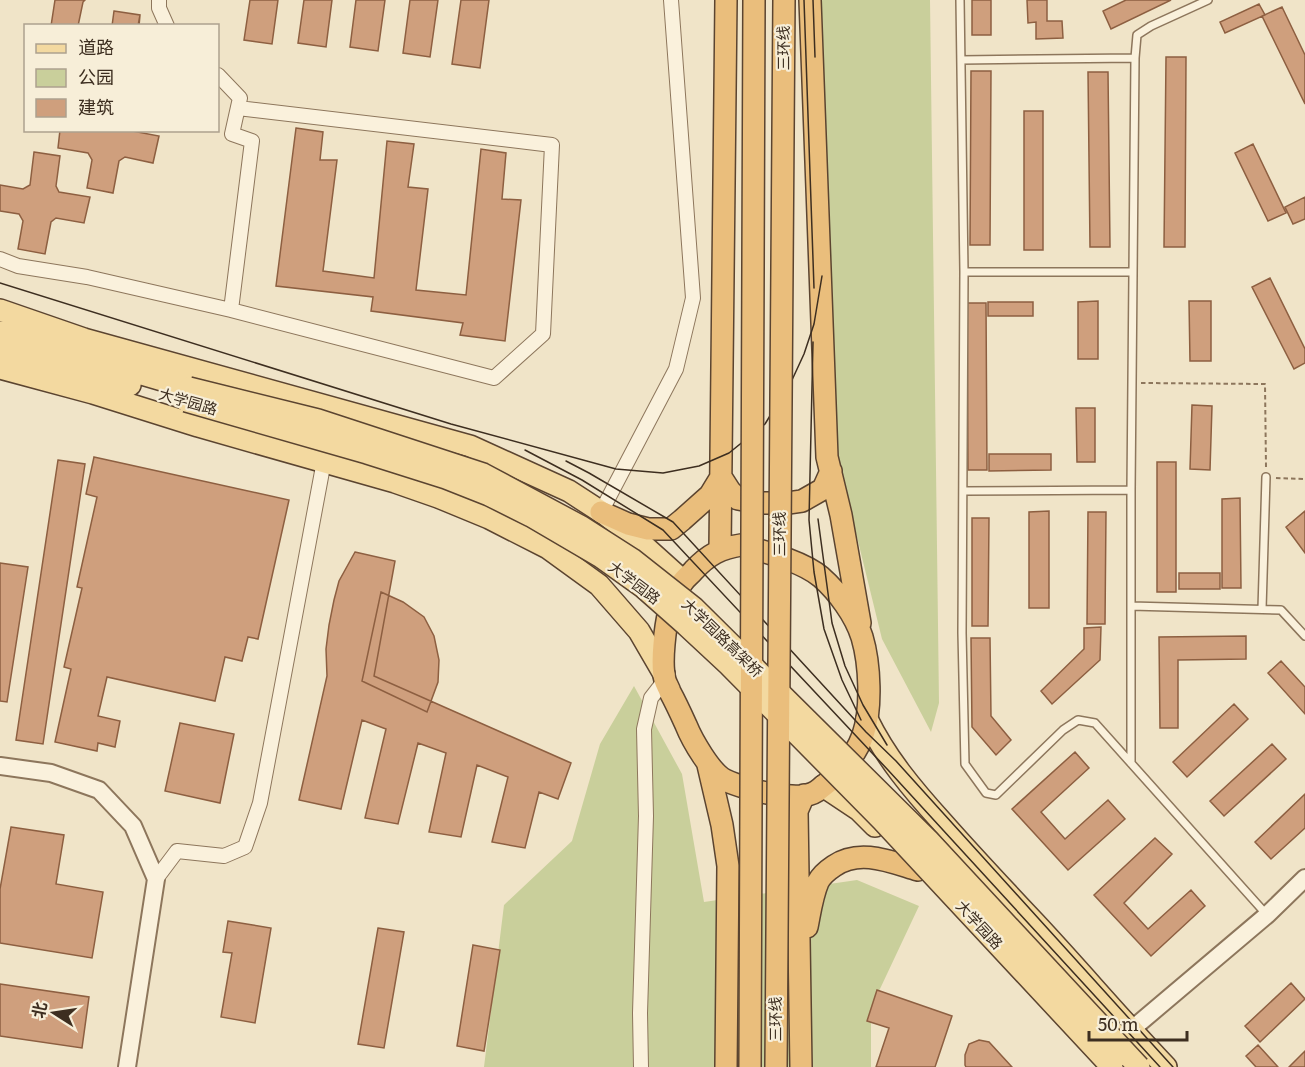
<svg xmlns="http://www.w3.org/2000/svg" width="1305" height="1067" font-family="Literata,'Noto Sans SC',serif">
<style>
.green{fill:#c9cf9b}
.building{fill:#cf9f7d;stroke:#8d5f41;stroke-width:1.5}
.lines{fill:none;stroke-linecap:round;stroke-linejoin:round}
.service-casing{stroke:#8d765c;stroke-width:10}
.minor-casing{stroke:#8d765c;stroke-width:16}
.tertiary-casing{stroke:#8d765c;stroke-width:20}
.primary-casing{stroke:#5b4430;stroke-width:24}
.trunk-casing{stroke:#5b4430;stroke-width:24}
.path{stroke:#8d765c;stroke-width:2;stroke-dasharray:4.5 3;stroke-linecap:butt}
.service{stroke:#faf1dc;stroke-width:7}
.minor{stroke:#faf1dc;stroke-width:14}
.tertiary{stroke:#faf1dc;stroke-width:16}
.primary{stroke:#f3d9a0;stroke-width:21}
.trunk{stroke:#eabe7c;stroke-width:21}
.tram{stroke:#3d2e20;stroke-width:1.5}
.primary-bridge-casing{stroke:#5b4430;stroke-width:24;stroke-linecap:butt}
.trunk-bridge-casing{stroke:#5b4430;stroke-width:24;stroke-linecap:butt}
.primary-bridge{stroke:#f3d9a0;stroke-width:21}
.trunk-bridge{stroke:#eabe7c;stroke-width:21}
.labels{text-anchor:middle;stroke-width:4.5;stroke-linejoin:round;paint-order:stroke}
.street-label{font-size:15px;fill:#3d2e20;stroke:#f7eed8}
</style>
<rect width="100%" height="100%" fill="#f0e4c8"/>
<!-- green -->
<path class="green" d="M822,0H930L939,703L931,732L882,639L845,488L819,463Z
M634,686L682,774L704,902L857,880L919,906L871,1008V1067H484L504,905L572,841L600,744Z"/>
<!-- building -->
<path class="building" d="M55,0H85L83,2L78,26H51Z
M55,0H85L83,2L78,26H51Z
M250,0H278L272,44L244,40Z
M304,0H332L326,47L298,43Z
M356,0H385L378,51L350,47Z
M410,0H438L430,57L403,53Z
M461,0H489L480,68L452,64Z
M972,0H991V35H972Z
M1027,0H1047V21H1062L1063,38L1036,39V22L1028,23Z
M1126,0H1171L1111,29L1103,11Z
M1259,4L1265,15L1225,33L1220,22Z
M1282,7L1305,55V104L1262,16Z
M114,11L140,15L138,26H112Z
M114,11L140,15L139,26H112Z
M1166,57H1186L1185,247H1164Z
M971,71H991L990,245H970Z
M1088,72H1108L1110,247H1090Z
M1024,111H1043V250H1024Z
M296,128L323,132L320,160H337L323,271L374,278L387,141L414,144L408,187L428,189L416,290L466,295L481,149L506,153L502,199L521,200L505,341L460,335L463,323L371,311L373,297L276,286Z
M60,130H127L159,136L153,163L125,157L119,161L113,193L87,188L92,160L88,153L58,148Z
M60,130H127L159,136L153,163L125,157L119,161L113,193L87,188L92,160L88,153L58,148Z
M1253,144L1286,213L1268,221L1235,153Z
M34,152L60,156L56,186L59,192L90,197L84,223L56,218L51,222L45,254L18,249L23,221L19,214L0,211V185L23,189L30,185Z
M1305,197V219L1293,224L1285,207Z
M1270,278L1305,349V363L1294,369L1252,287Z
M1098,301V359H1078V302Z
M1189,301H1211V361H1190Z
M988,302H1033V316H988Z
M967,303H986L987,470H968Z
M1192,405L1212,406L1210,470L1190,469Z
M1076,408H1095V462H1077Z
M989,454H1051V470L989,471Z
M94,457L289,500L258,639L248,637L242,661L225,657L215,701L107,677L98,716L120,721L115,747L98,743L97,751L55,742L71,669L64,667L82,588L77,587L97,497L86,494Z
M58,460L85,464L43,744L16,740Z
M1157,462H1176V592H1157Z
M1240,498L1241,588H1222V499Z
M1049,511V608H1029V512Z
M1305,511V553L1286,527Z
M1088,512H1106L1105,624H1087Z
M972,518H989L988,626H972Z
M355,552L395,561L374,676L571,763L558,799L539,792L525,848L492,842L508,777L477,765L461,837L429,832L446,753L418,743L398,824L365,818L386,729L362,720L341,809L299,800L327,676L326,649L329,625L334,600L339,581Z
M0,563L28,567L7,702L0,701Z
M1179,573H1220V589H1179Z
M381,592L403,602L424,617L434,636L439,660L438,682L427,712L362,681Z
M1101,627L1100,660L1052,704L1041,691L1084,649V628Z
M1246,636V659L1178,660V728H1160L1159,637Z
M971,638H990L991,716L1011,740L996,755L972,727Z
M1281,661L1305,687V714L1268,673Z
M1234,704L1248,719L1187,777L1173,762Z
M180,723L234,734L220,803L165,791Z
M1272,744L1286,759L1224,816L1210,801Z
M1075,752L1089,768L1041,812L1065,839L1108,800L1125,819L1068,870L1012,809Z
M1305,794V828L1271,859L1255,842Z
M11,827L64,835L56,884L103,892L92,958L0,943V889Z
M1155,838L1172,854L1124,903L1148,929L1191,890L1205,906L1151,956L1094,895Z
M228,921L271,928L255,1023L221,1017L232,953L223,952Z
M378,928L404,932L384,1048L358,1044Z
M473,945L500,950L484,1051L457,1046Z
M1291,983L1305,999L1260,1042L1245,1026Z
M0,984L89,997L82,1048L0,1036Z
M877,990L952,1016L935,1067H876L889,1028L867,1021Z
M979,1040L989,1042L1012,1067H966L965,1065V1055L969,1044Z
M1258,1045L1278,1067H1256L1246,1056Z
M1305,1051V1067H1289Z"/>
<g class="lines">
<defs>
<path id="service" d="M960,0L964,272L962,633L965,764L986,793L996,795L1063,730L1078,720L1095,723L1267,915
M961,60L1135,58
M964,272H1133
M964,491L1131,490
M1131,606L1281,610L1305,636
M1262,609L1266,477
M1131,763V490L1135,58L1137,35L1151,26L1208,0"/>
<path id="minor" d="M159,0V8L167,26
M0,259L18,266L87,277L231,310L252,141L232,134L240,98L218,75
M231,310L494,378L543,334L552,145L238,108
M601,512L676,369L693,298L671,0
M156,879L177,851L224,856L245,847L260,803L324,461
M641,1067L640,1013L646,816L644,729L651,698L665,680"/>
<path id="tertiary" d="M0,766L51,773L99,790L133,826L156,879L127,1067
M1121,1034L1131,1030L1267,915L1305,878"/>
<path id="primary" d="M0,310L84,339L470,446L569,491L606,515L633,536L683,581
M0,332L189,388
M0,351L130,385
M0,368L93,393L198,426L395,482L438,497L489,518L548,548L599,585L639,631L664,674
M867,719C886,758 913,790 942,822C972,856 1003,889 1034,922C1079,970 1121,1020 1166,1067
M823,786L859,810L875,826"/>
<path id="trunk" d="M810,0L827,457L841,515L860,623
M601,512L628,524L648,529H671L682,520L710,495L721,477L730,491L738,499L760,503H788L802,501L823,489L831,471
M741,545C765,552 802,561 821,577C838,592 855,615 862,637C870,664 872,709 863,735C855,758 836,777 817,791C805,799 787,796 773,794C762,793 735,785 725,780C711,773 692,740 686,725C681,714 676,703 670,692C669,688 666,684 665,680C662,669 663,655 664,644C666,622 669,601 682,583C685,578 690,575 694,570C708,555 721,548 741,545Z
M720,550L726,0
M708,765L722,825L728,866L726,1067
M807,927C810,912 812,896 818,882C821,876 828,870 834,866C860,848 891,862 918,870
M801,1067L797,811L804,795"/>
</defs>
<!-- service casing -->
<use href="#service" class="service-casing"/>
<!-- minor casing -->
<use href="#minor" class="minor-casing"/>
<!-- tertiary casing -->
<use href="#tertiary" class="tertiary-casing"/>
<!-- primary casing -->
<use href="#primary" class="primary-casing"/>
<!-- trunk casing -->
<use href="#trunk" class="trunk-casing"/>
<!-- path -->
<path class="path" d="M1141,383L1265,384L1266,467
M1276,478L1305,479"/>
<!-- service -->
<use href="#service" class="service"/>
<!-- minor -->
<use href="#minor" class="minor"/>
<!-- tertiary -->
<use href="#tertiary" class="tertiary"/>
<!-- primary -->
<use href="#primary" class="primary"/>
<!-- trunk -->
<use href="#trunk" class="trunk"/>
<!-- tram -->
<path class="tram" d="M804,0L814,288
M813,0L815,57
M0,283L451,424L616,469L663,473L699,466L729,453L765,424L792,380L804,354L814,324L822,276
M813,342L809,520L814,572L824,629L842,680L861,720
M525,450L582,480L663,530L888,770L1160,1067
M566,461L589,473L673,522L866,732L896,761L1173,1067
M818,519L832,623L845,666L863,705L887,745"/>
<defs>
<path id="primary-bridge" d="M189,388L318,420L483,474L582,527L632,559L694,608L928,840L1139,1067
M186,401L367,453L446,478L489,495L531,516L601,557L643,587L686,625L729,665L882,820L1112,1067"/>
<path id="trunk-bridge" d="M750,1067L754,0
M776,1067L784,0"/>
</defs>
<!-- primary-bridge casing -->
<use href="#primary-bridge" class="primary-bridge-casing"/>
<!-- trunk-bridge casing -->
<use href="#trunk-bridge" class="trunk-bridge-casing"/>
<!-- primary-bridge -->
<use href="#primary-bridge" class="primary-bridge"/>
<!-- trunk-bridge -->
<use href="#trunk-bridge" class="trunk-bridge"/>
</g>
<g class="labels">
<!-- street labels -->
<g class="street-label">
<text transform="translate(784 48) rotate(-90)" y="5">三环线</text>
<text transform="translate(188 402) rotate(16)" y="5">大学园路</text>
<text transform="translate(780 534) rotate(-90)" y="5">三环线</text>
<text transform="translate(634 583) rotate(37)" y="5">大学园路</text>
<text transform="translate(722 638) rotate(44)" y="5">大学园路高架桥</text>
<text transform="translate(979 925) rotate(47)" y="5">大学园路</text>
<text transform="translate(776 1019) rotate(-90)" y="5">三环线</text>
</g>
</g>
<!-- legend -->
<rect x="24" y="24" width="195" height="108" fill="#f7eed8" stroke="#ada18e" stroke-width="1.5"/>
<rect x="36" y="44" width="30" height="9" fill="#f3d9a0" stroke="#ada18e" stroke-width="1.5"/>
<text x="78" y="54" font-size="18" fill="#3d2e20">道路</text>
<rect x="36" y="69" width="30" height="18" fill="#c9cf9b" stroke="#ada18e" stroke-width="1.5"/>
<text x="78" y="84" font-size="18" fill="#3d2e20">公园</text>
<rect x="36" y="99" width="30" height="18" fill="#cf9f7d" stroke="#ada18e" stroke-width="1.5"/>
<text x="78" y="114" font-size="18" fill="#3d2e20">建筑</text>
<!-- north arrow -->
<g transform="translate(54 1013) rotate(282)" stroke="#f7eed8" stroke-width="4.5" paint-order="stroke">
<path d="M0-4.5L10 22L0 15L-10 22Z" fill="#3d2e20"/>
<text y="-9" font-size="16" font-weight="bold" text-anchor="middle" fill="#3d2e20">北</text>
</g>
<!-- scale -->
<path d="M1089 1031v9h98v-9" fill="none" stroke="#3d2e20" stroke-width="3"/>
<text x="1098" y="1031" font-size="18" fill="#3d2e20" stroke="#f7eed8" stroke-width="4.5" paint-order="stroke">50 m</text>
</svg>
